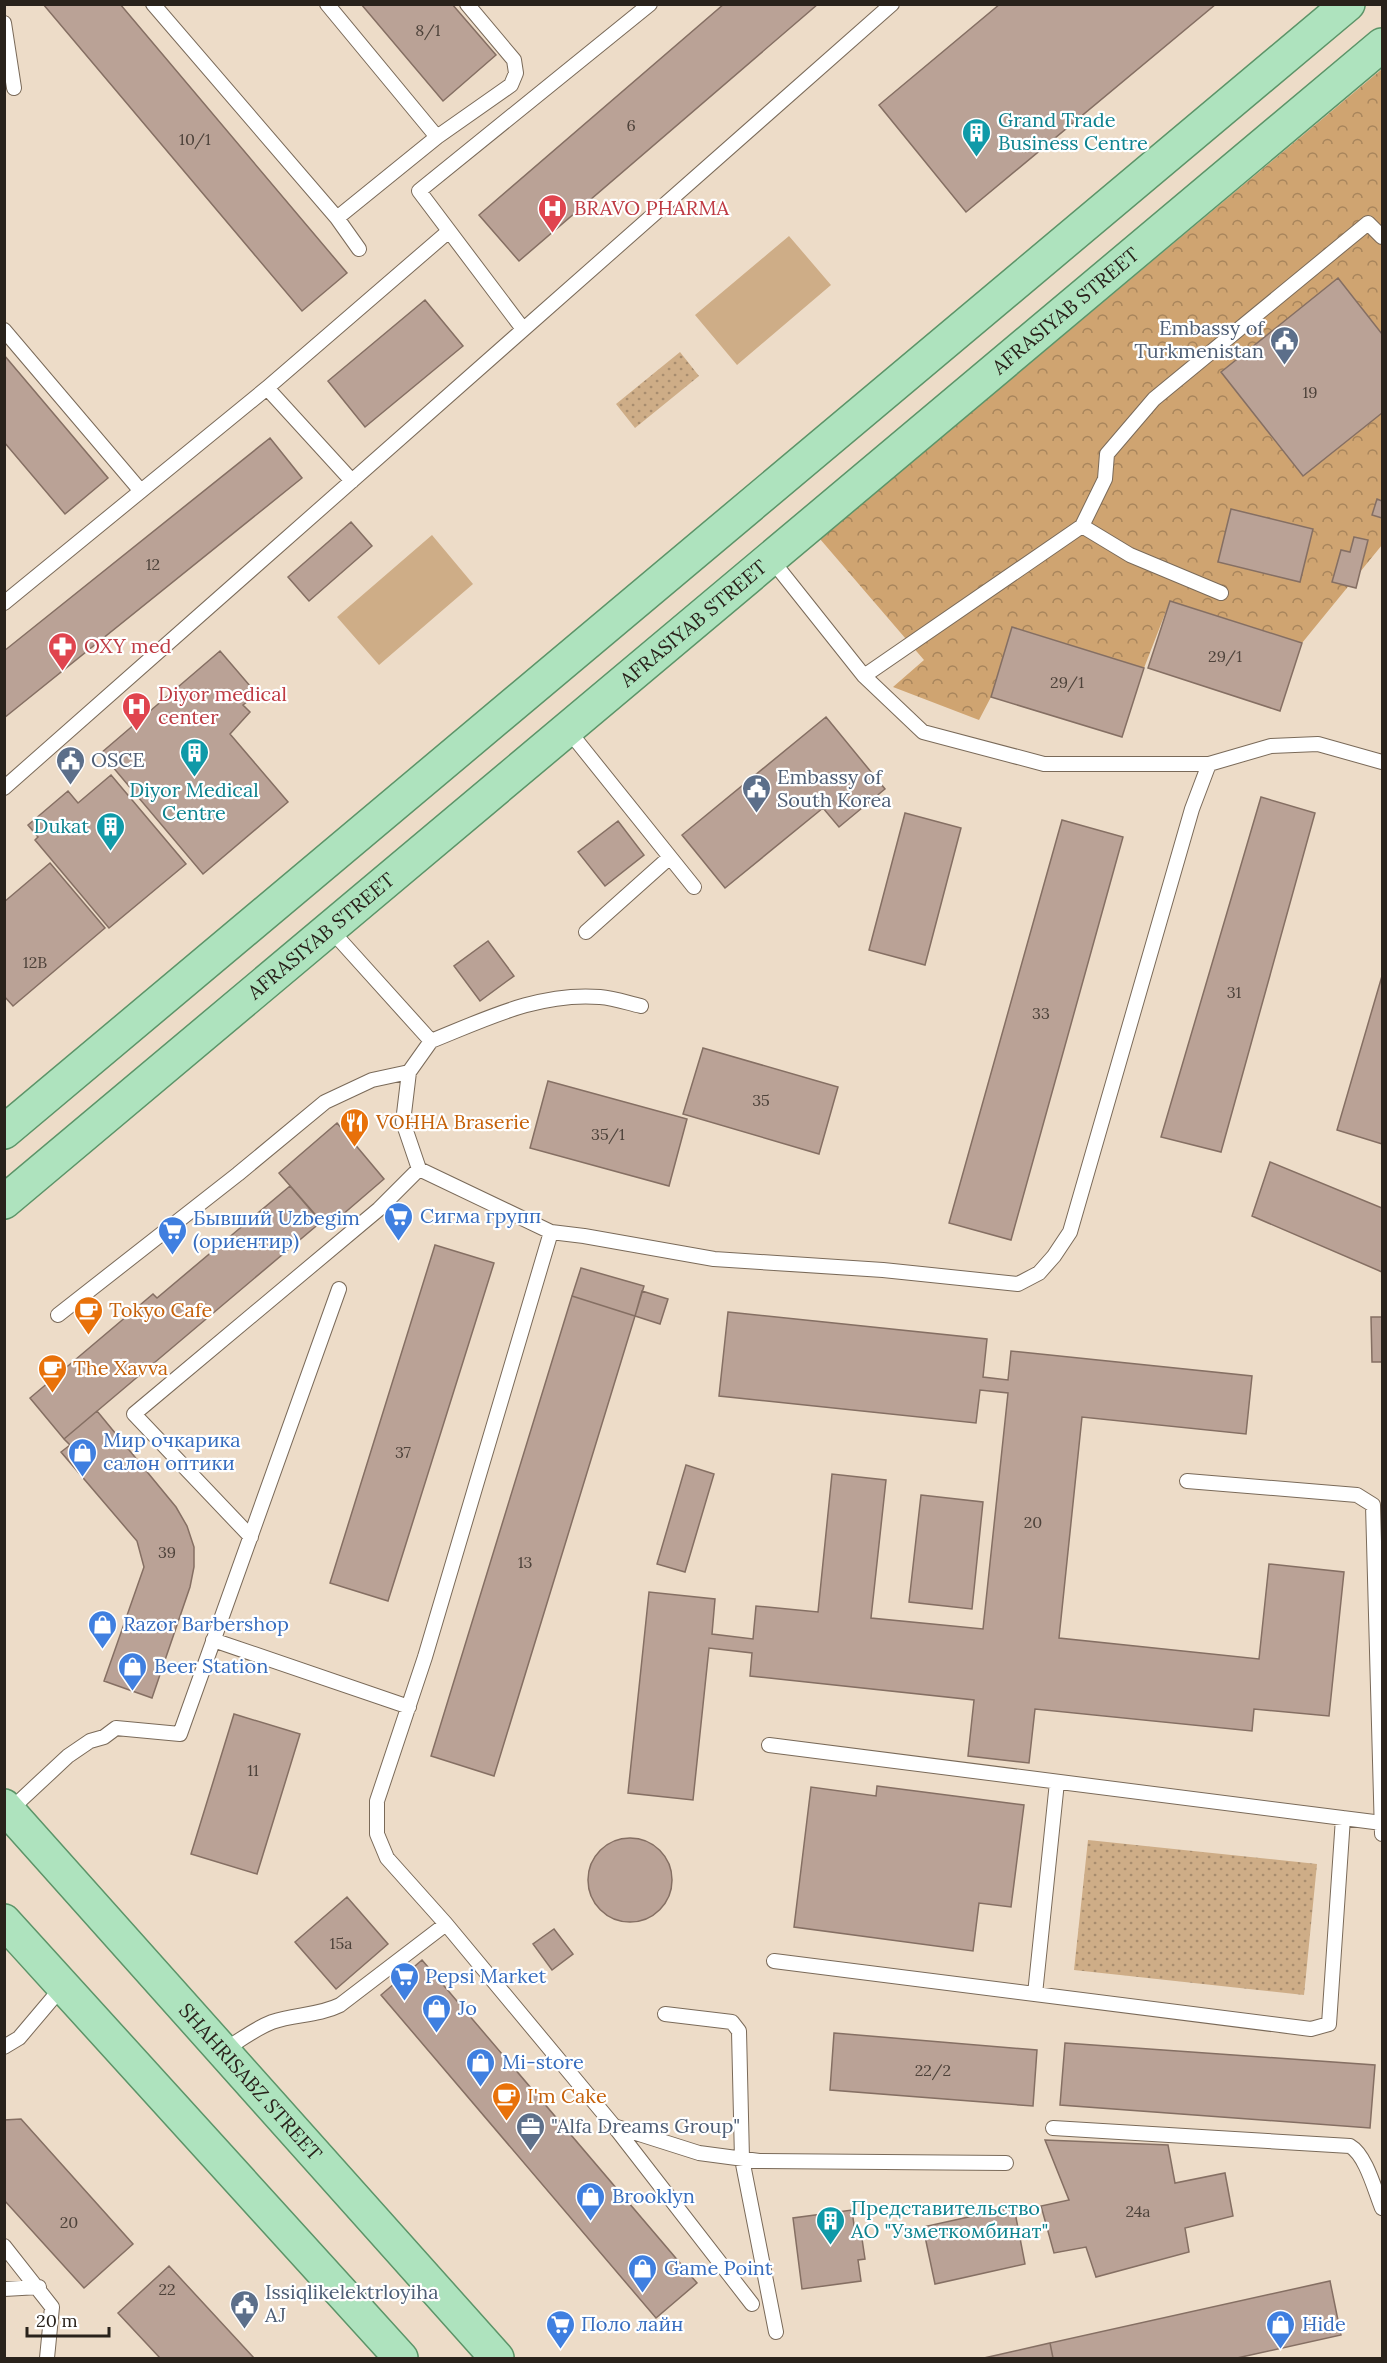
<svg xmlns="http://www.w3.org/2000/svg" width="1387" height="2363" font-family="Lora,serif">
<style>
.grass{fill:url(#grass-dots)}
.forest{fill:url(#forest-crowns)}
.pitch{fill:#cead87}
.building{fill:#baa296;stroke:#856f63;stroke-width:1.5}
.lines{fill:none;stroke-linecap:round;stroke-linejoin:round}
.service-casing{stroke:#7a6a59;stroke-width:16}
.primary-casing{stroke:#5c9468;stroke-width:36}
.service{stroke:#fff;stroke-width:14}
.primary{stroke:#aee3be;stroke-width:33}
.labels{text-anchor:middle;stroke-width:4.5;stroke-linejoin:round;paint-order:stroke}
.number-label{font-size:16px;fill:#4d423a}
.culture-label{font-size:20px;fill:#0d838f;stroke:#fff;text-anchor:start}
.health-label{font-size:20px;fill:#be3a42;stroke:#fff;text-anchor:start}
.street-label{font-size:20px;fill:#29221b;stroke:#fff}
.service-label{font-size:20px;fill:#4e5e75;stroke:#fff;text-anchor:start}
.food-label{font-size:20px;fill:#c56008;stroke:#fff;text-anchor:start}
.shop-label{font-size:20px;fill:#366cbe;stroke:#fff;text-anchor:start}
</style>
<defs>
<pattern id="grass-dots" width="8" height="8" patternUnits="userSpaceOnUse" patternTransform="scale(1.5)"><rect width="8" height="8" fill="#cead87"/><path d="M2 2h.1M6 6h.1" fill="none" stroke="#a78c6e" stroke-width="1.8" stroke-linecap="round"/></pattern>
<pattern id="forest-crowns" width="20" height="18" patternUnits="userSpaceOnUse" patternTransform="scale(1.5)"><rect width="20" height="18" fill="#cfa471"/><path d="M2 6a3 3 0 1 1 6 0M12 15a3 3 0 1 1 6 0" fill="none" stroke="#a8855c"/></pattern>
</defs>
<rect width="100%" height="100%" fill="#eddcc8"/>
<!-- grass -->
<path class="grass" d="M680,352L699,376L635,428L616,404Z
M1088,1840L1317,1864L1304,1995L1074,1970Z"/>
<!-- forest -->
<path class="forest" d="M1382,69V545L1302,643L1170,601L1144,668L1012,627L991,697L979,720L893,687L924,660L820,539Z"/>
<!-- pitch -->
<path class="pitch" d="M789,236L831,285L737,365L695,315Z
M432,535L473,584L379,665L337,617Z"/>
<!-- building -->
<path class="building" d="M43,4H120L347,273L302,311Z
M361,4H452L496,55L443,101Z
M724,4H818L519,261L479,215Z
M1000,4H1216L966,212L879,105Z
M1338,278L1382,334V413L1303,476L1221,372Z
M425,300L463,346L365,427L328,381Z
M4,355L108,478L65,514L4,442Z
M270,438L302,478L4,718V651Z
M1377,499L1382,501V518L1372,515Z
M1231,509L1313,529L1300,582L1218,562Z
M351,522L372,546L309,601L288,577Z
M1354,537L1368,540L1356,588L1332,582L1341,550L1350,552Z
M1170,601L1302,643L1280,711L1148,668Z
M1012,627L1144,668L1122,737L991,697Z
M220,651L257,694L243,705L250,712L230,734L288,802L203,874L101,753Z
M826,717L885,789L839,827L823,808L725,888L682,835Z
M111,775L186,864L109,928L35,840L38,837L28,825L68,791L78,803Z
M1261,797L1315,813L1221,1152L1161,1137Z
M905,813L961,828L925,965L869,950Z
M1062,820L1123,837L1011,1240L949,1223Z
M618,821L644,855L605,886L578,852Z
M50,863L105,928L13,1006L4,996V902Z
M488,941L514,976L480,1001L454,966Z
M1382,976V1144L1337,1130Z
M703,1048L838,1087L819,1154L683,1114Z
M548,1081L687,1119L669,1186L530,1148Z
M337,1123L384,1179L327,1228L279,1173Z
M1270,1162L1382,1208V1272L1252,1216Z
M290,1186L321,1222L64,1439L30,1398L153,1294L157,1298Z
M435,1245L494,1263L388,1601L330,1583Z
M581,1268L644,1286L635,1316L572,1296Z
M642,1291L668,1299L660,1324L635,1316Z
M572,1296L635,1316L494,1776L431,1756Z
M728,1312L987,1339L983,1377L1008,1380L1011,1351L1252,1376L1246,1434L1082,1417L1059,1638L1259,1659L1269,1564L1344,1572L1329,1716L1254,1709L1252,1731L1035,1709L1029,1763L968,1756L974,1700L750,1676L752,1653L709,1648L693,1800L628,1793L649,1592L715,1599L712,1634L753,1639L756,1606L818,1612L832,1474L886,1480L871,1618L983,1629L1008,1393L980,1390L976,1423L719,1396Z
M1371,1317H1382V1362H1372Z
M97,1411L176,1507L187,1526L194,1547V1567L190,1587L152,1698L104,1681L144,1567L137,1541L61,1452L70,1445L64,1439Z
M686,1465L714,1474L685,1572L657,1564Z
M921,1495L983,1502L972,1609L909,1602Z
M234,1714L300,1734L257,1874L191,1854Z
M877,1786L1024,1805L1011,1907L979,1903L973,1951L794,1927L811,1787L876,1796Z
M588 1880a42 42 0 1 1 84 0a42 42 0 1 1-84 0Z
M347,1897L388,1944L336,1989L295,1942Z
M554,1929L573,1954L552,1970L533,1944Z
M422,1960L697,2283L656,2318L381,1995Z
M834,2033L1037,2050L1033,2106L830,2090Z
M1065,2043L1375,2065L1370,2128L1060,2105Z
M21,2119L133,2244L84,2288L4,2200V2120Z
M1045,2140L1168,2145L1175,2183L1225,2173L1233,2216L1185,2228L1189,2252L1096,2277L1086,2247L1054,2253L1041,2206L1069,2200Z
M1014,2207L1025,2264L935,2284L923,2227Z
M852,2210L855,2233L861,2232L865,2259L858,2260L861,2281L802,2289L793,2218Z
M169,2266L254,2358H160L118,2313Z
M1330,2281L1341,2335L1237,2358H1053L1050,2343Z
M1050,2343L1053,2358H984Z"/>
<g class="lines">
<defs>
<path id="service" d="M153,4L337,218L359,249
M327,4L437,137L511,85L516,73L514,60L467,4
M4,23L14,88
M337,218L437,137
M523,329L419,191L650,4
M4,330L140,490
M267,388L449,231
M1082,526L1130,555L1221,593
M771,559L864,676L923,732L1044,764H1209L1271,746L1318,744L1382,762
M4,603L267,388L352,481
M864,676L1082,526L1105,479L1107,454L1154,399L1368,223L1382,237
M568,730L694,887
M4,788L892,4
M330,929L431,1041L409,1072L403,1122L419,1169L551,1232L584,1236L714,1259L883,1270L1018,1284L1039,1273L1054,1256L1070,1232L1192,809L1209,764
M586,932L670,857
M431,1041C486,1019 539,992 600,997C614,998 628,1003 641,1006
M58,1315L238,1174L325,1102L372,1080L409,1072
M1187,1481L1357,1495L1373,1505L1382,1834
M251,1537L134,1414L379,1209L419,1169
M213,1640L409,1707
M769,1745L1382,1823
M9,1811L68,1756L90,1741L104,1737L116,1728L180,1734L339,1289
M446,1924L387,1858L377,1834V1801L425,1657L551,1232
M774,1961L1311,2029L1329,2024L1343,1818
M1035,1994L1057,1782
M665,2014L732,2022L739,2031L742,2159L776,2332
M4,2047L19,2038L63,1986
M223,2051C239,2041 254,2029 272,2022C294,2014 318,2016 340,2005L446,1924L614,2126L699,2153L759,2161L1006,2163
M614,2126L752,2304
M1053,2128L1350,2146C1366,2155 1375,2191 1382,2208
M4,2246L52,2307L47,2358
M4,2289L39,2287"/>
<g id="primary">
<path d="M4,1132L1348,4"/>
<path id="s1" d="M4,1202L1382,45"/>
<path id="s2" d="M4,1806L497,2358"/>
<path d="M4,1921L401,2358"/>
</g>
</defs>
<!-- service casing -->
<use href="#service" class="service-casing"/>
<!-- primary casing -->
<use href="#primary" class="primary-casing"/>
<!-- service -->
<use href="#service" class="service"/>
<!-- primary -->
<use href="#primary" class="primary"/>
</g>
<!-- icons -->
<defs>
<symbol id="building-pin" viewBox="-11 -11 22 30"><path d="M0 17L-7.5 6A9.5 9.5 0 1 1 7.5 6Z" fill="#0f9aa8" stroke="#fff"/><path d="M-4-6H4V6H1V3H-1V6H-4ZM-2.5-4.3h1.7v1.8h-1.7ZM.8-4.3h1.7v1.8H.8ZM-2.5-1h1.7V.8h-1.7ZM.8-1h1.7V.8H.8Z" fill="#fff"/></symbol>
<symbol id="hospital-pin" viewBox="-11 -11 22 30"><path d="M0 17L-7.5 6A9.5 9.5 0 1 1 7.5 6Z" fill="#e0444e" stroke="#fff"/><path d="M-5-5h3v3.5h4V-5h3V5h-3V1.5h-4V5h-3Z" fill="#fff"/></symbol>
<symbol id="civic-pin" viewBox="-11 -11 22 30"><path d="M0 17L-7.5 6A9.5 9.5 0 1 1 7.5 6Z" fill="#5c6f8a" stroke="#fff"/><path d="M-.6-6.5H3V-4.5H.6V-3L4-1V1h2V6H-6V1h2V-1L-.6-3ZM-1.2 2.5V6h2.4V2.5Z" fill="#fff"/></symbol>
<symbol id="pharmacy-pin" viewBox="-11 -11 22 30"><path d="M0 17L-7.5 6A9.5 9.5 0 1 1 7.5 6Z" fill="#e0444e" stroke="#fff"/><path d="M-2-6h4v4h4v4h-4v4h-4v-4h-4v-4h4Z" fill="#fff"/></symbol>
<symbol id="restaurant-pin" viewBox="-11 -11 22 30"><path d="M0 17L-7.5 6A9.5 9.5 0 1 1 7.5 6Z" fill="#e8710a" stroke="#fff"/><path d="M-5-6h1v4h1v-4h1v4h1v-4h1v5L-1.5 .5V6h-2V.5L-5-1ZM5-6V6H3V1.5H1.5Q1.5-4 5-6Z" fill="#fff"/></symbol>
<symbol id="supermarket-pin" viewBox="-11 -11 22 30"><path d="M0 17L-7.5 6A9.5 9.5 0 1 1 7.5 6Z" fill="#3f7fe0" stroke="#fff"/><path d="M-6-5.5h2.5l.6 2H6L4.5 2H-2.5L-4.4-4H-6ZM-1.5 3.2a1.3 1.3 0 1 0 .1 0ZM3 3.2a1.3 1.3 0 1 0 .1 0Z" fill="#fff"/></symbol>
<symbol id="cafe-pin" viewBox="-11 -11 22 30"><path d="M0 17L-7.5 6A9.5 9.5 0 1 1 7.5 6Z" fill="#e8710a" stroke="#fff"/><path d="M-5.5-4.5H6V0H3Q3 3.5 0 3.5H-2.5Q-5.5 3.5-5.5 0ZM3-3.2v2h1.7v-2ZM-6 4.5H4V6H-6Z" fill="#fff"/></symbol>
<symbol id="shop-pin" viewBox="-11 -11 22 30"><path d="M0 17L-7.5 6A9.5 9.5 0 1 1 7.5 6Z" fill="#3f7fe0" stroke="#fff"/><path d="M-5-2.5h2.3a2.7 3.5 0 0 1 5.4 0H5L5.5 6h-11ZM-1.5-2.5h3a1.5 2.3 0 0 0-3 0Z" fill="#fff"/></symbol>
<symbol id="office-pin" viewBox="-11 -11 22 30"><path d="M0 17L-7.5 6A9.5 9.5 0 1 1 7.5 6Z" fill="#5c6f8a" stroke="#fff"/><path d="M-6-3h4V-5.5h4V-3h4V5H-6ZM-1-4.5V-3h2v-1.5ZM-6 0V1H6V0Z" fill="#fff"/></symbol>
</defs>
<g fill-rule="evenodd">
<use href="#building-pin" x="960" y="116" width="33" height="45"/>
<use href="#hospital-pin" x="536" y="192" width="33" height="45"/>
<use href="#civic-pin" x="1268" y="324" width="33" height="45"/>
<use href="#pharmacy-pin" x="46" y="630" width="33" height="45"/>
<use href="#hospital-pin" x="120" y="690" width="33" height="45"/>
<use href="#building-pin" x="178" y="736" width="33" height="45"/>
<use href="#civic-pin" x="54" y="744" width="33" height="45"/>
<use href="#civic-pin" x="740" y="772" width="33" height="45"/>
<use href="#building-pin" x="94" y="810" width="33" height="45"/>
<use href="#restaurant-pin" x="338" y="1106" width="33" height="45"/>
<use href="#supermarket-pin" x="382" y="1200" width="33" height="45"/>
<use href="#supermarket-pin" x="156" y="1214" width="33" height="45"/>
<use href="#cafe-pin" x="72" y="1294" width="33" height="45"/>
<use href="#cafe-pin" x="36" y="1352" width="33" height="45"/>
<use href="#shop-pin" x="66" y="1436" width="33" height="45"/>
<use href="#shop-pin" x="86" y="1608" width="33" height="45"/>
<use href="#shop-pin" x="116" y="1650" width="33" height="45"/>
<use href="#supermarket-pin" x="388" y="1960" width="33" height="45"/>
<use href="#shop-pin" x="420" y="1992" width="33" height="45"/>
<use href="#shop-pin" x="464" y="2046" width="33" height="45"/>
<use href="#cafe-pin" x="490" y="2080" width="33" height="45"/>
<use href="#office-pin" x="514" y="2110" width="33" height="45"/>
<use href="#shop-pin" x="574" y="2180" width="33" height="45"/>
<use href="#building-pin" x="814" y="2204" width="33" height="45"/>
<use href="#shop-pin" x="626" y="2252" width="33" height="45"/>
<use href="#civic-pin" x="228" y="2288" width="33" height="45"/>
<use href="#supermarket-pin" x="544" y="2308" width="33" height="45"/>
<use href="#shop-pin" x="1264" y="2308" width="33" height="45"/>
</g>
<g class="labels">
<!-- number labels -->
<g class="number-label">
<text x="428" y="36">8/1</text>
<text x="631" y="131">6</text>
<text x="195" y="145">10/1</text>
<text x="1310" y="398">19</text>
<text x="153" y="570">12</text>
<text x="1225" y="662">29/1</text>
<text x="1067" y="688">29/1</text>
<text x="35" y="968">12B</text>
<text x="1234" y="998">31</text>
<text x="1041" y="1019">33</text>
<text x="761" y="1106">35</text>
<text x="608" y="1140">35/1</text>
<text x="403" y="1458">37</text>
<text x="1033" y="1528">20</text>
<text x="167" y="1558">39</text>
<text x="525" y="1568">13</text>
<text x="253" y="1776">11</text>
<text x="341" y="1949">15a</text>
<text x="933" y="2076">22/2</text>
<text x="1138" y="2217">24a</text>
<text x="69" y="2228">20</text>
<text x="167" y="2295">22</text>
</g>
<!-- culture labels -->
<g class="culture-label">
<text x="998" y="127">Grand Trade<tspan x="998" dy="23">Business Centre</tspan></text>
<text x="194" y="797" text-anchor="middle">Diyor Medical<tspan x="194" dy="23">Centre</tspan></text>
<text x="89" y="833" text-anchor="end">Dukat</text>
<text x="851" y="2215">Представительство<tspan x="851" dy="23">АО "Узметкомбинат"</tspan></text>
</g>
<!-- health labels -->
<g class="health-label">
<text x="574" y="215">BRAVO PHARMA</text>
<text x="84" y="653">OXY med</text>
<text x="158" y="701">Diyor medical<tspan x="158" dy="23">center</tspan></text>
</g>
<!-- street labels -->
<g class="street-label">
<text dy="7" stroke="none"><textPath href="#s1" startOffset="1386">AFRASIYAB STREET</textPath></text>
<text dy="7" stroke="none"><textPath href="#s1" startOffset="900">AFRASIYAB STREET</textPath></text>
<text dy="7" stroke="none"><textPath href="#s1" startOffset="414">AFRASIYAB STREET</textPath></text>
<text dy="7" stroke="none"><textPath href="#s2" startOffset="370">SHAHRISABZ STREET</textPath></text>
</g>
<!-- service labels -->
<g class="service-label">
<text x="1264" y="335" text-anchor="end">Embassy of<tspan x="1264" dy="23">Turkmenistan</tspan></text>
<text x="91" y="767">OSCE</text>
<text x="777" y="784">Embassy of<tspan x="777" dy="23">South Korea</tspan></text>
<text x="551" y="2133">"Alfa Dreams Group"</text>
<text x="265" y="2299">Issiqlikelektrloyiha<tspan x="265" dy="23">AJ</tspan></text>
</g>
<!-- food labels -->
<g class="food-label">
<text x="376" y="1129">VOHHA Braserie</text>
<text x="109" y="1317">Tokyo Cafe</text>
<text x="73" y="1375">The Xavva</text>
<text x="527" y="2103">I'm Cake</text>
</g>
<!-- shop labels -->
<g class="shop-label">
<text x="420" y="1223">Сигма групп</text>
<text x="193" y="1225">Бывший Uzbegim<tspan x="193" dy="23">(ориентир)</tspan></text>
<text x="103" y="1447">Мир очкарика<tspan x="103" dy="23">салон оптики</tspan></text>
<text x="123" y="1631">Razor Barbershop</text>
<text x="154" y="1673">Beer Station</text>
<text x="425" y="1983">Pepsi Market</text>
<text x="458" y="2015">Jo</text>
<text x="502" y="2069">Mi-store</text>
<text x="612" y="2203">Brooklyn</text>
<text x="664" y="2275">Game Point</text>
<text x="581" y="2331">Поло лайн</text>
<text x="1302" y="2331">Hide</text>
</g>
</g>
<!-- border -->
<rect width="1387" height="2363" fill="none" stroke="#29221b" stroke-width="12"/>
<!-- scale -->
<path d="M27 2327v9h82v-9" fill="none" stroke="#29221b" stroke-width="3"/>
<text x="36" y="2327" font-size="18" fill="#29221b" stroke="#ffffff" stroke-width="4.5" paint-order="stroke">20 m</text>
</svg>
